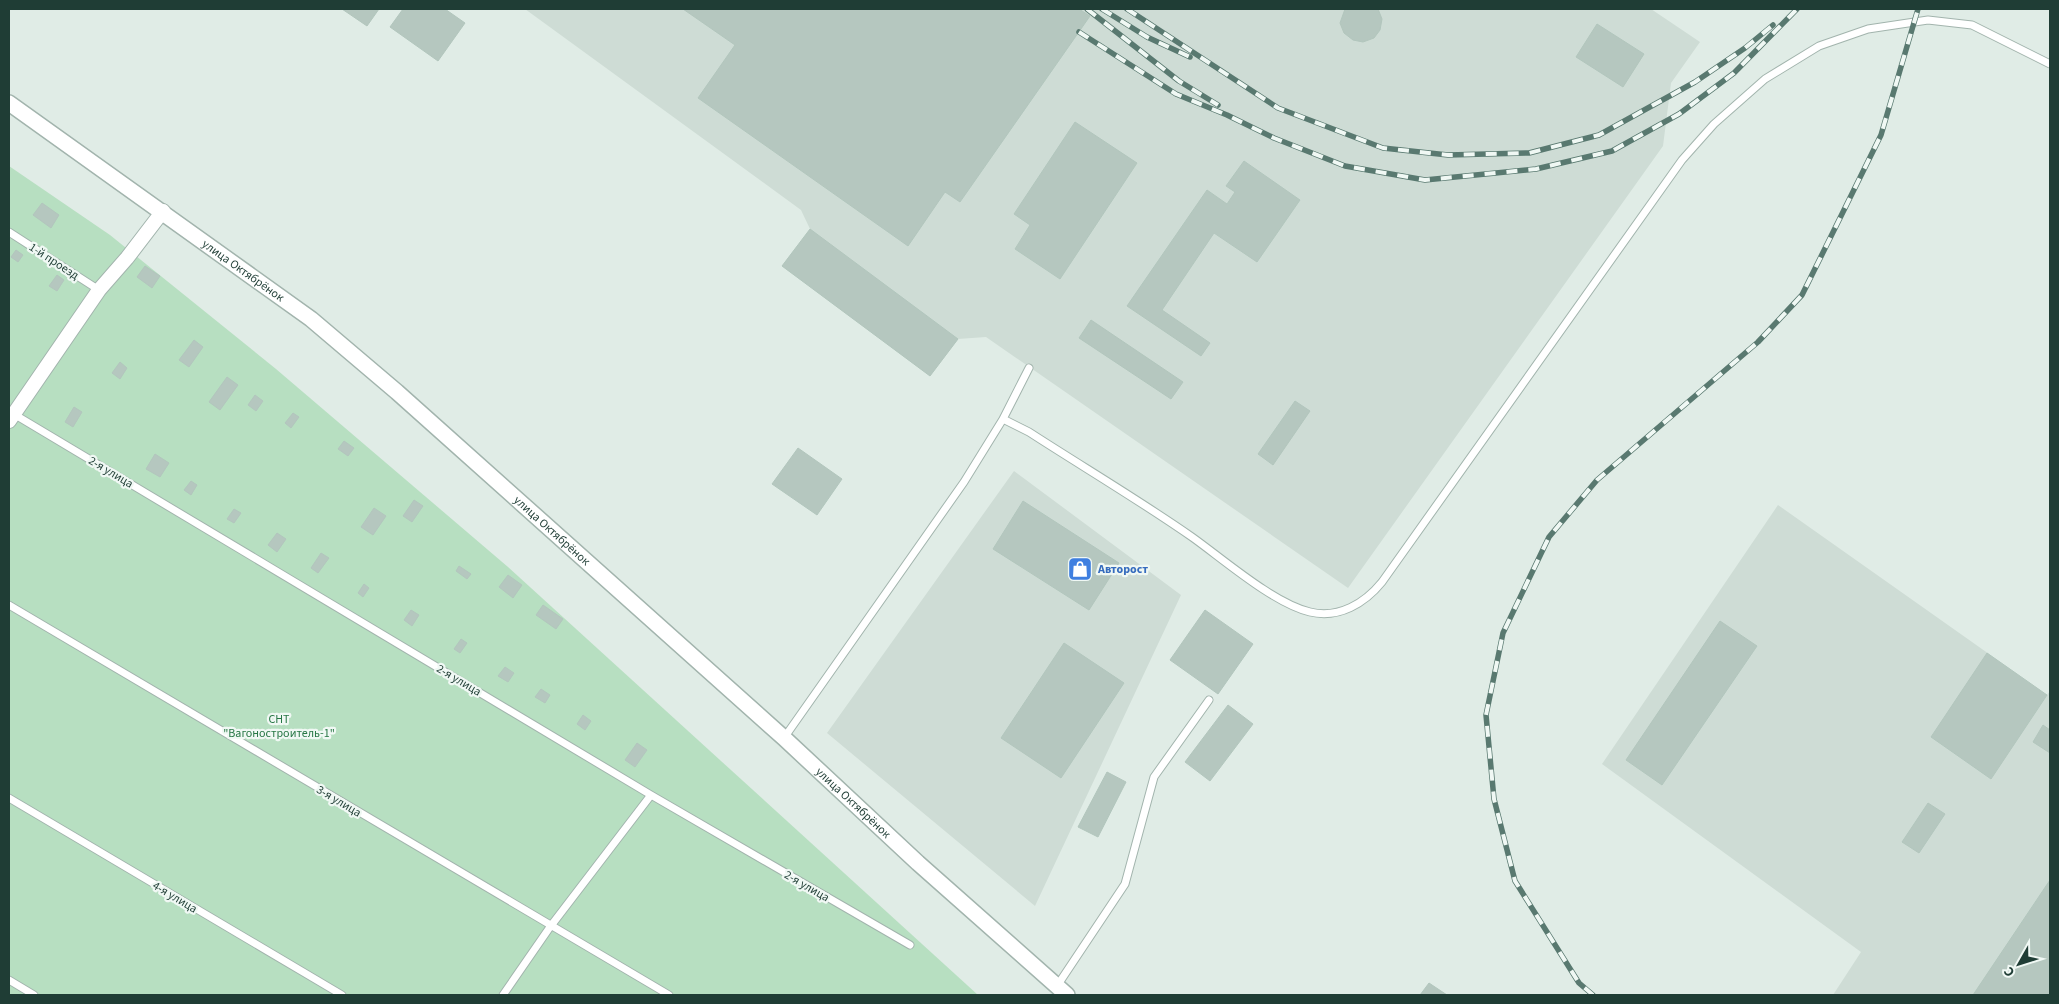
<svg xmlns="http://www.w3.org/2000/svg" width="2059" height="1004" font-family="'Source Sans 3',sans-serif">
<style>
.built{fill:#cedcd5}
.green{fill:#b7dfc1}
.building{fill:#b5c7bf;stroke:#b2c6bd}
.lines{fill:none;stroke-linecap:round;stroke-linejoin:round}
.service-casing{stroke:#a2b4ad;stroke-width:9}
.minor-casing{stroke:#a2b4ad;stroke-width:16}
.tertiary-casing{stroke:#a2b4ad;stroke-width:18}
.service{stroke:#fff;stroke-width:7}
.minor{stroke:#fff;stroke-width:14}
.tertiary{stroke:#fff;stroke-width:15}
.rail-casing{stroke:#597970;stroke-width:5.5}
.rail{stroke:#f0f8f4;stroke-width:4;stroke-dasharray:11;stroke-linecap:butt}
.labels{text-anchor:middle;stroke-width:4.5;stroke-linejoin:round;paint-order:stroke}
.street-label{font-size:12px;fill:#1f3d35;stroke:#f0f8f4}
.shop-label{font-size:12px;font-weight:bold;fill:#366cbe;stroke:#f0f8f4;text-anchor:start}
.park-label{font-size:12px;fill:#277745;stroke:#f0f8f4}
</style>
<rect width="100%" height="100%" fill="#e0ece6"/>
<!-- built -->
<path class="built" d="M525,9H1651L1700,42L1671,83L1663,146L1348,588L986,337L958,339L930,376L782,266L810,229L801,210Z
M1014,471L1181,595L1035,906L827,733Z
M1778,505L2047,695L2050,691V995H1833L1861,952L1602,764Z"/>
<!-- green -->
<path class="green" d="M9,166L110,235L276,369L508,567L978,995H9Z"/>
<!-- building -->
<path class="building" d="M342,9H379L367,26Z
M403,9H445L465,23L438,61L390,27Z
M683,9H1079L1090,16L960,202L945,192L908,246L698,98L735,45Z
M1345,9H1378L1382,19L1380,30L1374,38L1363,42L1353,40L1344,33L1340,23Z
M1597,24L1644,54L1623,87L1576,57Z
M1075,122L1137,163L1060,279L1015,249L1030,225L1014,214Z
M1244,161L1300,200L1257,262L1214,233L1162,310L1210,343L1201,356L1127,306L1207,190L1227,204L1235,192L1226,186Z
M42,203L59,215L51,228L33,215Z
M810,229L958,339L930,376L782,266Z
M16,250L23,255L18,262L11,257Z
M145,266L160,276L152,288L137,277Z
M57,275L64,280L57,291L49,286Z
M1091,320L1183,382L1171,399L1079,338Z
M194,340L203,347L189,367L179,360Z
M120,362L127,368L120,379L112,373Z
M227,377L238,385L220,410L209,402Z
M255,395L263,401L256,411L248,405Z
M1295,401L1310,411L1273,465L1258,454Z
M74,407L82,412L73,427L65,422Z
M293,413L299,417L291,428L285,423Z
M344,441L354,448L348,456L338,449Z
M798,448L842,479L817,515L772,484Z
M155,454L169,463L160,477L146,469Z
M191,481L197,485L191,495L184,490Z
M414,500L423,506L412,522L403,516Z
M1023,501L1119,563L1089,610L993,549Z
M374,508L386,516L373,535L361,527Z
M234,509L241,513L234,523L227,519Z
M277,533L286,539L277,552L268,545Z
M321,553L329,558L318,573L311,568Z
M459,566L471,574L467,579L456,571Z
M508,575L522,585L513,598L499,587Z
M364,584L369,588L363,597L358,593Z
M543,605L563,619L556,629L536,615Z
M411,610L419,615L412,626L404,620Z
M1205,610L1253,644L1218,694L1170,660Z
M1720,621L1757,646L1662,785L1626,760Z
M461,639L467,643L460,653L454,649Z
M1064,643L1124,683L1061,778L1001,738Z
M1987,653L2047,695L1991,779L1931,737Z
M505,667L514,673L508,682L498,676Z
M541,689L550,695L545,703L535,697Z
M1228,705L1253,724L1210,781L1185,762Z
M583,715L591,721L585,730L577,724Z
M2043,725L2050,730V753L2033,742Z
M637,743L647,750L635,767L625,760Z
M1107,772L1126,782L1098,837L1078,827Z
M1928,803L1945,814L1919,853L1902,842Z
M2050,880V995H1973Z
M1429,983L1447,995H1420Z"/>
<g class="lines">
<defs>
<path id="service" d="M9,232L99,290
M12,413L651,795L910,945
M1003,419L1029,368
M9,605L669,995
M784,738L964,482L1003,419L1029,432C1083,467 1139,500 1192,537C1223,559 1273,603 1310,612C1339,619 1365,603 1382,582L1682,160L1714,124L1765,79L1819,46L1868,29L1928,20L1972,25L2050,64
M9,798L342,995
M9,980L34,995
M1057,986L1125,884L1154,777L1209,700
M503,995L550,927L651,795"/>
<path id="minor" d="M9,421L99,290L127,258L163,211"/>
<g id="tertiary">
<path id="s1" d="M9,103L311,319L397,392L784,738L918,863L1067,995"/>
</g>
</defs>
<!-- service casing -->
<use href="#service" class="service-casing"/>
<!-- minor casing -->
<use href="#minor" class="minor-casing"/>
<!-- tertiary casing -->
<use href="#tertiary" class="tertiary-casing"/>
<!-- service -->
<use href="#service" class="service"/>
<!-- minor -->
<use href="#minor" class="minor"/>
<!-- tertiary -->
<use href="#tertiary" class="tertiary"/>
<defs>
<path id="rail" d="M1087,9L1179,81L1218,105
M1102,9L1147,37L1190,57
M1127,9L1278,108L1383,148L1448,155L1529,153L1599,135L1695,82L1745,48L1773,25
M1079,32L1176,94L1227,115L1274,138L1345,166L1425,180L1536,169L1612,151L1679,114L1734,73L1797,9
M1593,995L1579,983L1515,881L1494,799L1486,715L1503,633L1549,537L1597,480L1758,342L1802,295L1881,135L1918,9"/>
</defs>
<!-- rail casing -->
<use href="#rail" class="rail-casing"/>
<!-- rail -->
<use href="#rail" class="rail"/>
</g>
<!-- icons -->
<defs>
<symbol id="shop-square" viewBox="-11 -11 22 22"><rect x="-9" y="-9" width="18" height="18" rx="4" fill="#3f7fe0" stroke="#f0f8f4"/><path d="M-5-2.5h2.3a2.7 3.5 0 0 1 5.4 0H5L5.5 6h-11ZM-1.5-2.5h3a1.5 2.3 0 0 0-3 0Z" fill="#fff"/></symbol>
</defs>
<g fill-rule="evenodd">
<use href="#shop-square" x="1066" y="555" width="28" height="28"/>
</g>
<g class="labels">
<!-- street labels -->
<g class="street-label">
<text transform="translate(54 261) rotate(33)" y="4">1-й проезд</text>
<text dy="4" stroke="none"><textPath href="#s1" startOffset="288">улица Октябрёнок</textPath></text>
<text transform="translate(111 472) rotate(31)" y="4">2-я улица</text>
<text dy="4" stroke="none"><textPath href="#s1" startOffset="692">улица Октябрёнок</textPath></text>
<text transform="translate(459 680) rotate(31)" y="4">2-я улица</text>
<text transform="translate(339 801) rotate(31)" y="4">3-я улица</text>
<text dy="4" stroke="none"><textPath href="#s1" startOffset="1098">улица Октябрёнок</textPath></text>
<text transform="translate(807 886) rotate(30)" y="4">2-я улица</text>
<text transform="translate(175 897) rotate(31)" y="4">4-я улица</text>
</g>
<!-- shop labels -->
<g class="shop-label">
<text x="1098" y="573">Авторост</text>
</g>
<!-- park labels -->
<g class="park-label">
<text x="279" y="723">СНТ<tspan x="279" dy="14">"Вагоностроитель-1"</tspan></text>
</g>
</g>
<!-- border -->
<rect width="2059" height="1004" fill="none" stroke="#1f3d35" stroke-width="20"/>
<!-- north arrow -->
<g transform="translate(2019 964) rotate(231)" stroke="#f0f8f4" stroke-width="4" paint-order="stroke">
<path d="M0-4L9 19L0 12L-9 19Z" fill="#1f3d35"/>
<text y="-8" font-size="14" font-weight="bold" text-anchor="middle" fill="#1f3d35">С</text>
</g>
</svg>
